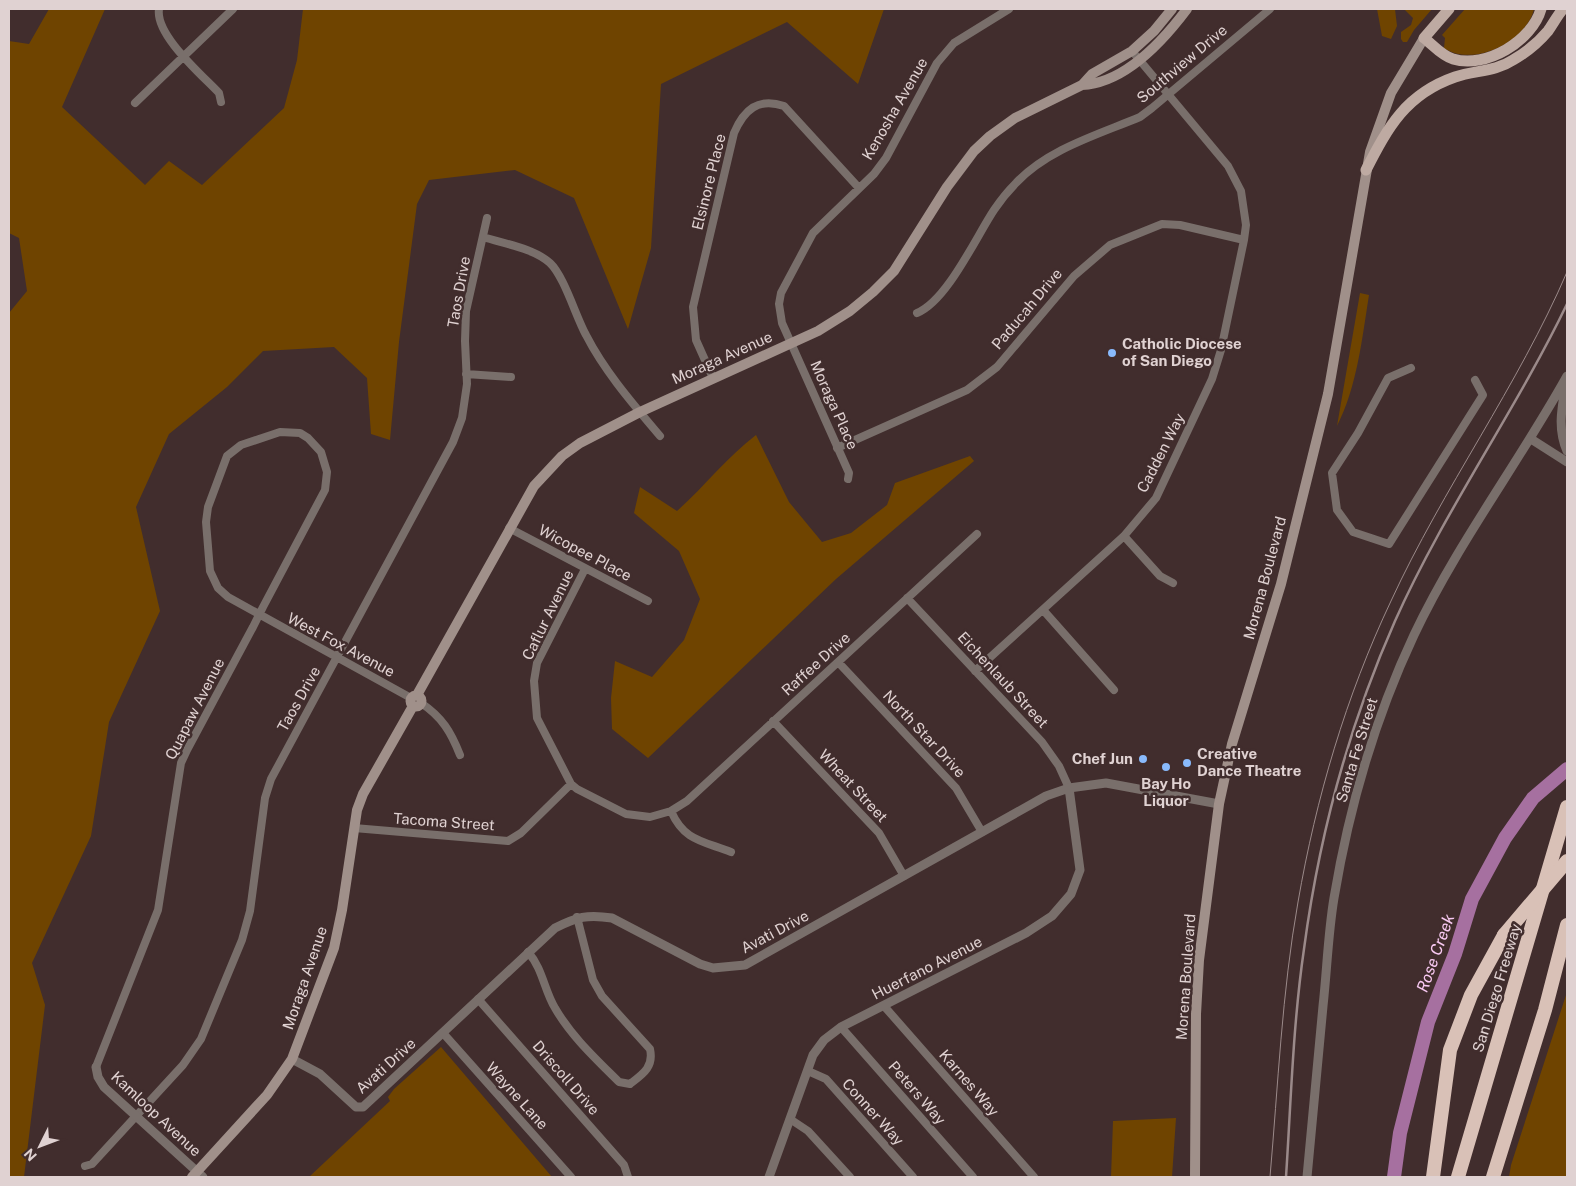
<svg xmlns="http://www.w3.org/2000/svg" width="1576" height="1186" font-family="'Public Sans',sans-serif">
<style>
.green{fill:#6f4400}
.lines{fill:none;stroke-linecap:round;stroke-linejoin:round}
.river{stroke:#a670a0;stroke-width:14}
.minor{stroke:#796f6b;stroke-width:8}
.tertiary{stroke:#796f6b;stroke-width:9}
.secondary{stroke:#a0908a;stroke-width:10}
.primary{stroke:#beaaa2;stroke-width:11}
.motorway{stroke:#d9c1b7;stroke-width:14}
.tram{stroke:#9b8a8a;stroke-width:1}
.rail{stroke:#9b8a8a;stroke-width:2.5}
.motorway-bridge{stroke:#d9c1b7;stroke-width:14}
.poi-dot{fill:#89bafc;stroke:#412d2d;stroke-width:2}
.labels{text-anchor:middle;stroke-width:5;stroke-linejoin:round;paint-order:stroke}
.street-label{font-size:15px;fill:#e0d2d2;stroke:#412d2d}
.poi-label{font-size:15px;font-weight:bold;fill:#e0d2d2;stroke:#412d2d;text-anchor:start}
.water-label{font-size:16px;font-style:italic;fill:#f8c9f2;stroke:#412d2d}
</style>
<rect width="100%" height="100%" fill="#412d2d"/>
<!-- green -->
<path class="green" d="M49,9H105L62,107L145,185L169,161L202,185L284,108L297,60L303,9H884L858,84L787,22L661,84L651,248L628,329L574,198L515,170L429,180L417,204L399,342L390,440L371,434L367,378L334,347L263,351L227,387L169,434L136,507L160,611L109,722L91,836L32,963L45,1005L24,1177H9V313L27,291L19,238L9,233V41L29,44Z
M1377,9H1395L1397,26L1391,39L1382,36Z
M1404,9H1432L1414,30L1407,42H1403L1401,39V32L1411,25L1413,18Z
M1465,9H1534C1527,41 1473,68 1444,48L1445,38L1442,35Z
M1360,293L1369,295C1362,339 1357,387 1337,426Z
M756,435L789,502L822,542L851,533L887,505L895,483L970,456L974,461L836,579L648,758L612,729L611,698L615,661L652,677L684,640L700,599L679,551L634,513L640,487L677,511C705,486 727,457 756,435Z
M1567,992V1177H1509L1511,1165Z
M441,1047L552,1177H309L390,1101L388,1097L394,1089Z
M1176,1118L1172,1177H1111L1113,1121Z"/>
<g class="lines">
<!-- river -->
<path class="river" d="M1394,1177L1400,1133L1428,1022L1455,954L1472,899L1505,838L1533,798L1567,769"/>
<!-- minor -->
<path class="minor" d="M159,9C155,35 202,75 219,93L221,102
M135,103L233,9
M483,237C505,244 533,248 550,263C564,276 576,317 586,335C605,372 633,404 660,436
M917,313C947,301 976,237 994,210C1000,201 1008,191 1016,183C1048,149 1097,135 1140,117L1152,108L1270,9
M1411,368L1388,378L1358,433L1332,473L1337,510L1353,532L1389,544L1483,395L1475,380
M466,374L511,377
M713,378L696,340L693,307L734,133C744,110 758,97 784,106L859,188
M837,448L967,390L997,367L1074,276L1110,245L1162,224L1180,225L1244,240
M848,479L849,473L782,323L779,304L781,293L813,233L874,174L886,158L937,63L954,43L1009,9
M509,528L648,601
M1124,536L1160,576L1173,583
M585,569L537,663L534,681L537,718L571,784L577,789L626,814L650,817L671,811L687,801L977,534
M907,598L1042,742L1059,766L1069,788
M1044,611L1114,690
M838,662L956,788L982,832
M975,671L1124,536L1156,498L1212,379L1221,350L1244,240L1246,225L1241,191L1228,166L1132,51
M421,703C442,717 451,732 460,755
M773,721L879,833L904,876
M671,811C684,841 703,841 731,852
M354,828L508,841L521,833L571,784
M528,952C543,969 544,990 555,1008C571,1036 596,1059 619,1082L630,1084C643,1074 654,1067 650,1049L602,996L593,980L577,917
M478,999L624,1165L628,1177
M884,1006L1034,1177
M841,1027L973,1177
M443,1033L571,1177
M96,1067L158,910L181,763L187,750L253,627L263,607L325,490L327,472L321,452L308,438L300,433L280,432L241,445L227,456L208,507L206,522L210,571L218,588L228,597L411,698
M808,1071L826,1079L913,1177
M790,1119L808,1131L850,1177
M85,1166L92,1164L183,1065L201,1039L242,940L250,911L265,798L271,779L453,442L462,418L467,384L465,341L466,311L487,218"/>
<!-- tertiary -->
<path class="tertiary" d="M1566,383C1562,407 1557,428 1567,451
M1531,439L1567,462
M292,1059L320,1074L356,1107H363L555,928C577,917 587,914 612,918L700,964L713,968L745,965L1046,796L1069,788L1106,783L1219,804
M96,1067L98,1077L104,1087L203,1177
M769,1177L813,1055L824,1040L841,1027L1026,933L1052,916L1071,894L1080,870L1069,788
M1307,1177C1312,1120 1318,1063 1323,1006C1327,970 1328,934 1334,898C1349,808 1375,718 1414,635C1457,544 1518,464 1567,376"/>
<!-- secondary -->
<path class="secondary" d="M1082,85C1125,83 1163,41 1187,9
M417,695L534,486L562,456L580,443L640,412L818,331L850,311L873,292L894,271L947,187L974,151L990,136L1015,118L1082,85L1092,74L1132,51L1154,31L1172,9
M410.5 701a5.5 5.5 0 1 1 11 0a5.5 5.5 0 1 1-11 0Z
M192,1177L267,1095L292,1059L334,948L342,910L357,810L363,794L413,706
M1195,1177L1196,1014L1199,960L1219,804L1232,744L1281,584L1328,394L1370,152L1391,93L1424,38"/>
<!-- primary -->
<path class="primary" d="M1449,9L1424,38C1433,45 1442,56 1453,59C1486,69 1532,41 1541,9
M1366,170C1388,127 1406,94 1455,77C1475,70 1495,72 1513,60C1527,52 1538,43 1548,31C1553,24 1557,16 1563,9"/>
<!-- motorway -->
<path class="motorway" d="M1433,1177L1450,1050L1471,995L1504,935
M1458,1177L1567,807
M1493,1177L1545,1010L1567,925"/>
<!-- tram -->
<path class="tram" d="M1270,1177C1278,1086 1282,992 1298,902C1316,798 1346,696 1391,601C1443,488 1518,386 1567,272"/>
<!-- rail -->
<path class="rail" d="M1286,1177C1291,1101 1293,1024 1304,949C1319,836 1349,725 1395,621C1444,511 1515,412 1567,304"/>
<!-- motorway-bridge -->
<path class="motorway-bridge" d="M1504,935L1567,861"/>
</g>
<!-- markers -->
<g class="poi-dot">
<circle cx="1112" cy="353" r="5"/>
<circle cx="1143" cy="759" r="5"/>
<circle cx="1187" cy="763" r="5"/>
<circle cx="1166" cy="767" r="5"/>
</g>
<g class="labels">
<!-- street labels -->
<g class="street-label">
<text transform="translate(1182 64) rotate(-40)" y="5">Southview Drive</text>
<text transform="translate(895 109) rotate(-60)" y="5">Kenosha Avenue</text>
<text transform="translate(709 182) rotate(-76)" y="5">Elsinore Place</text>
<text transform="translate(459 292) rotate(-80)" y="5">Taos Drive</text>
<text transform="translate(1027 309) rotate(-50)" y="5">Paducah Drive</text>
<text transform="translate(722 358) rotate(-24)" y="5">Moraga Avenue</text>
<text transform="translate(834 405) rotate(66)" y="5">Moraga Place</text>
<text transform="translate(1161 453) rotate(-63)" y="5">Cadden Way</text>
<text transform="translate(585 553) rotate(28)" y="5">Wicopee Place</text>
<text transform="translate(1265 578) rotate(-75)" y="5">Morena Boulevard</text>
<text transform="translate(548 615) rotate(-64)" y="5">Caflur Avenue</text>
<text transform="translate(341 645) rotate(28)" y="5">West Fox Avenue</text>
<text transform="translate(816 664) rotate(-42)" y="5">Raffee Drive</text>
<text transform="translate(1003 680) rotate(47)" y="5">Eichenlaub Street</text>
<text transform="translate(299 699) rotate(-61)" y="5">Taos Drive</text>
<text transform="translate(195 709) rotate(-63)" y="5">Quapaw Avenue</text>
<text transform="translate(924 734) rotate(47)" y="5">North Star Drive</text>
<text transform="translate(1357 750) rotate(-73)" y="5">Santa Fe Street</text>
<text transform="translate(853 786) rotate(47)" y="5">Wheat Street</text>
<text transform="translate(444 822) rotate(4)" y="5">Tacoma Street</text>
<text transform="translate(775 932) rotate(-28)" y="5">Avati Drive</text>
<text transform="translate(927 968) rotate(-27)" y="5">Huerfano Avenue</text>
<text transform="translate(1186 977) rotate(-86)" y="5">Morena Boulevard</text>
<text transform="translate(305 978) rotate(-71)" y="5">Moraga Avenue</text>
<text transform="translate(1497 988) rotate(-73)" y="5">San Diego Freeway</text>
<text transform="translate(386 1066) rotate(-42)" y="5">Avati Drive</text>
<text transform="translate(566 1078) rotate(49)" y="5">Driscoll Drive</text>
<text transform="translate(969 1083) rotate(49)" y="5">Karnes Way</text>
<text transform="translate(917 1093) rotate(49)" y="5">Peters Way</text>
<text transform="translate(517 1096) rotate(48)" y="5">Wayne Lane</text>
<text transform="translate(873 1112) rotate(48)" y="5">Conner Way</text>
<text transform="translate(156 1114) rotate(43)" y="5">Kamloop Avenue</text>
</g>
<!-- poi labels -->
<g class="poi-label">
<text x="1122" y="349">Catholic Diocese<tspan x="1122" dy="17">of San Diego</tspan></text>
<text x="1197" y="759">Creative<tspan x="1197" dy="17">Dance Theatre</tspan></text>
<text x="1133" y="764" text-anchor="end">Chef Jun</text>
<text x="1166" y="789" text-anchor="middle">Bay Ho<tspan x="1166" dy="17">Liquor</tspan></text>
</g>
<!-- water labels -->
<g class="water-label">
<text transform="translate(1435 953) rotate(-70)" y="6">Rose Creek</text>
</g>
</g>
<!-- border -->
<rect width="1576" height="1186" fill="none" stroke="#e0d2d2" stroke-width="20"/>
<!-- north arrow -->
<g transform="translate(40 1146) rotate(228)" stroke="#412d2d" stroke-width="4" paint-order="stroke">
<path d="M0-4L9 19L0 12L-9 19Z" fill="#e0d2d2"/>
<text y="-8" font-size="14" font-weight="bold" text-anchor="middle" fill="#e0d2d2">N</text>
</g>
</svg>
